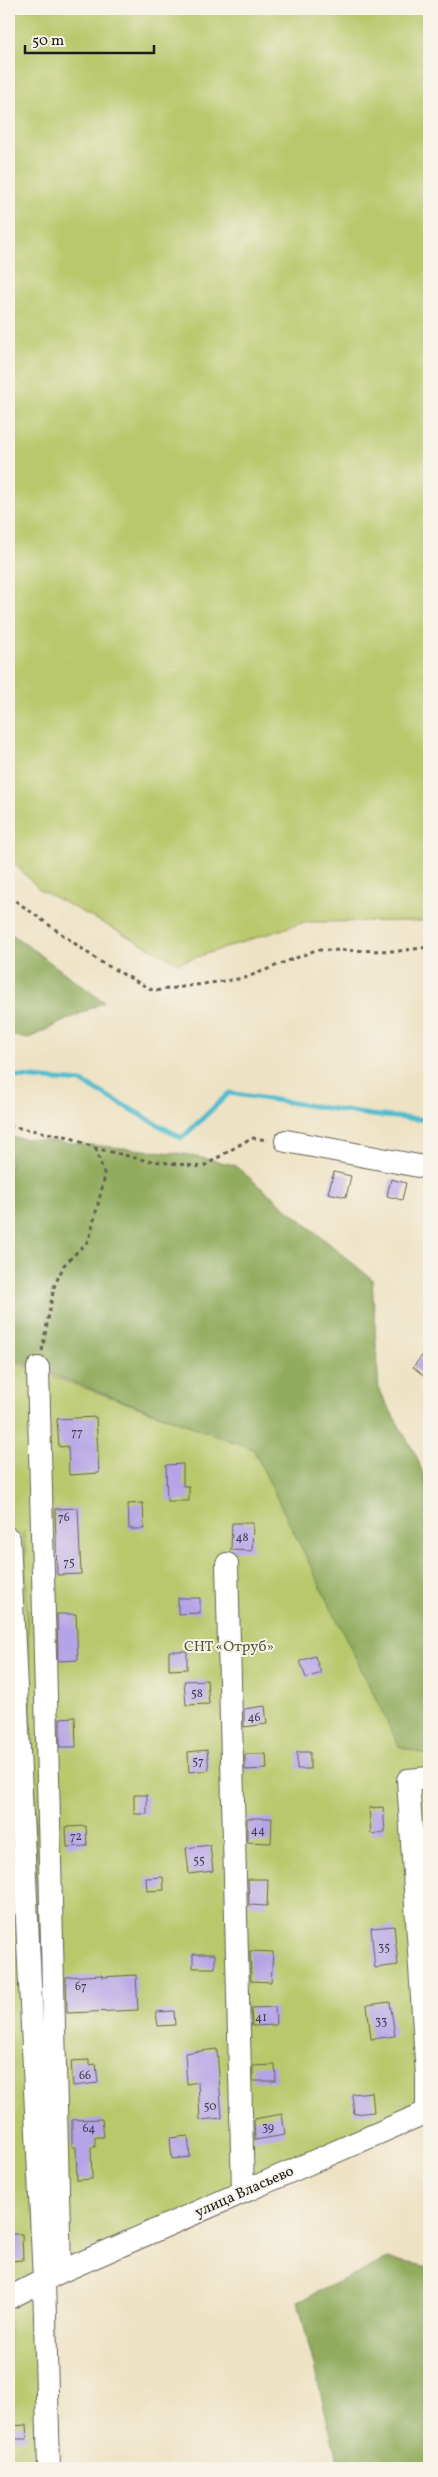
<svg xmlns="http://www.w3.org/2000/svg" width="438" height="2477" font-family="Vollkorn,serif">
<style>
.green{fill:#b8c86a;stroke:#6a7243}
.forest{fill:#92ac5e;stroke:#57643d}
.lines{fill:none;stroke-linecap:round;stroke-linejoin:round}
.stream{stroke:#53bccf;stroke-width:5}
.building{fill:#b4a3e6}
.minor-casing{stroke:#656156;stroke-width:24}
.path{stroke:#656156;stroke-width:3;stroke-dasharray:4 4;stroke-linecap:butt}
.minor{stroke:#fff;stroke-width:22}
.labels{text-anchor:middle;stroke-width:4;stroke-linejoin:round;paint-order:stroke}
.number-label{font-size:12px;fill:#423e4e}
.park-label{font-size:15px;fill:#535837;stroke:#f7f3e8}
.street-label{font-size:15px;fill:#1c1c1c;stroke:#f7f3e8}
</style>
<rect width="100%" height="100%" fill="#f7f3e8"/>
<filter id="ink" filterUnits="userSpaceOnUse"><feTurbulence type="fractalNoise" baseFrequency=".02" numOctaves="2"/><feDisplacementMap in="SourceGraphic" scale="10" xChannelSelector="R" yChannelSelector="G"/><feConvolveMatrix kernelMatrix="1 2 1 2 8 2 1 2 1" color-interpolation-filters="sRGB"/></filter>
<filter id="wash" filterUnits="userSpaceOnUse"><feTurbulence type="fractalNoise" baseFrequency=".0096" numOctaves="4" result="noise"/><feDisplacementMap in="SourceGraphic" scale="20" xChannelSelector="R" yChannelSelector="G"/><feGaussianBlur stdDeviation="1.12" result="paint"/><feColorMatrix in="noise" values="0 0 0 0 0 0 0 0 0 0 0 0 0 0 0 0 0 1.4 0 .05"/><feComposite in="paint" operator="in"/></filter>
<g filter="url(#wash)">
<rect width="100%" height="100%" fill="#ede2c3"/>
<!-- green -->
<path class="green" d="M9,9H429V921L305,922L178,963L39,889L9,858Z
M9,1364H18L230,1440L429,1476V2111L52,2273L24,1531L55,2468H9Z"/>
<!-- forest -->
<path class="forest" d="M9,932L104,1002L27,1039L9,1035Z
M9,1137L184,1154L234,1165L372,1279L379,1391L417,1457L429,1492V1756L399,1746L253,1449L19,1362H9Z
M388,2259L429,2267V2468H339L298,2301Z"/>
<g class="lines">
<!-- stream -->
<path class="stream" d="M9,1076L82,1082L182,1138L229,1093L371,1115L429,1120"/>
</g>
<g id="blocks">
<!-- building -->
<path class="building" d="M334,1172L351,1176L346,1197L328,1193Z
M391,1179L406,1183L402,1200L387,1196Z
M429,1347V1380L413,1367Z
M96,1417L99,1473L69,1475L68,1446L59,1447L57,1419Z
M183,1464V1486H189V1501H167L166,1465Z
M143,1503L144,1529H129L128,1504Z
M78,1508L81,1574L57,1575L55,1509Z
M232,1523H253L252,1551L231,1550Z
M178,1598H200V1613L178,1614Z
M57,1614H76L78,1660L58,1661Z
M169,1651H187V1669L169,1670Z
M315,1656L321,1673L306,1678L300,1661Z
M207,1680L209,1704L186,1705L184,1681Z
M265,1706L267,1724L244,1727V1709Z
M75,1717L76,1747H60V1718Z
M207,1750L209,1770L189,1772L188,1752Z
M297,1752H310V1769H297Z
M245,1754H266L267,1769L245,1770Z
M134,1795H147V1814H134Z
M383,1807L385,1832L371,1834L369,1808Z
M247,1818H272L271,1843L247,1842Z
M86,1826L87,1846L67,1847L66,1827Z
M210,1845L213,1871L189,1874L186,1848Z
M163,1877L164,1890L147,1891L146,1878Z
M248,1879H268L267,1906L249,1905Z
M394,1926L398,1965L375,1968L371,1928Z
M250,1951L273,1952L271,1982L251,1981Z
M193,1954H215V1968H193Z
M102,1975V1977L136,1975L138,2010L67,2013L66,1977Z
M390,2002L395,2036L371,2039L367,2005Z
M275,2007L276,2025L252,2026L251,2008Z
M174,2011L175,2025L158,2026L156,2012Z
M217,2049L222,2118L200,2120L198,2082L187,2084L185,2053Z
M89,2060V2065L96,2064L98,2083L73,2086L71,2061Z
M275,2065L276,2081H253V2066Z
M372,2092L374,2112L354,2114L352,2094Z
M282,2114L285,2135L255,2140L254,2119Z
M102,2119L104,2137H95V2147H91L92,2179L77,2180L76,2147H72V2120Z
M188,2136L190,2157L172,2159L170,2138Z
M9,2234H22L23,2260L9,2261Z
M26,2425L27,2439H9V2426Z"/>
</g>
</g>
<g filter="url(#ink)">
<use href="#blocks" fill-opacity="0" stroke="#656156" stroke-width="1"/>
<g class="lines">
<defs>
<path id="minor" d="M286,1141L429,1168
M38,1368L60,2272
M9,1539L44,2280L49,2468
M227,1564L243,2191
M427,2112V2076L408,1780L429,1778
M9,2298L60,2272L429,2111"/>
</defs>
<!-- minor casing -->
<use href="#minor" class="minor-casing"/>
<!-- path -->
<path class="path" d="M9,896L99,961L154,991L245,978L316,950L399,951L429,947
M9,1126L69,1137L95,1148L144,1160L202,1167L251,1138L268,1140
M42,1351L54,1287L64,1265L89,1240L105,1176L96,1149"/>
<!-- minor -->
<use href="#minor" class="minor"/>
</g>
</g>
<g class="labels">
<!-- number labels -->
<g class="number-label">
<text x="77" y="1436">77</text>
<text x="64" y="1521">76</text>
<text x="242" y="1541">48</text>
<text x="69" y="1566">75</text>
<text x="197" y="1697">58</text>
<text x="254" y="1721">46</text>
<text x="198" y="1765">57</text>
<text x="258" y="1834">44</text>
<text x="76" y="1840">72</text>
<text x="199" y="1864">55</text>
<text x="384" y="1951">35</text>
<text x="81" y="1990">67</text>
<text x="261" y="2021">41</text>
<text x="381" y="2025">33</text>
<text x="85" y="2079">66</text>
<text x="210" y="2110">50</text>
<text x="268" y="2131">39</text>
<text x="89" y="2132">64</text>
</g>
<!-- park labels -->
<g class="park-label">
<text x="229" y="1651">СНТ «Отруб»</text>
</g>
<!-- street labels -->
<g class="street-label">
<text transform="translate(244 2191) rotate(-24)" y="5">улица Власьево</text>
</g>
</g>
<!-- margin -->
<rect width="438" height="2477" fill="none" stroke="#f7f3e8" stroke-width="30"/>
<!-- scale -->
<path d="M25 45v8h129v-8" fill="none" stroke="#1c1c1c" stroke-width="2.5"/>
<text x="32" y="45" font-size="15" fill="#1c1c1c" stroke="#f7f3e8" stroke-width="4" paint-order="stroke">50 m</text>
</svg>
